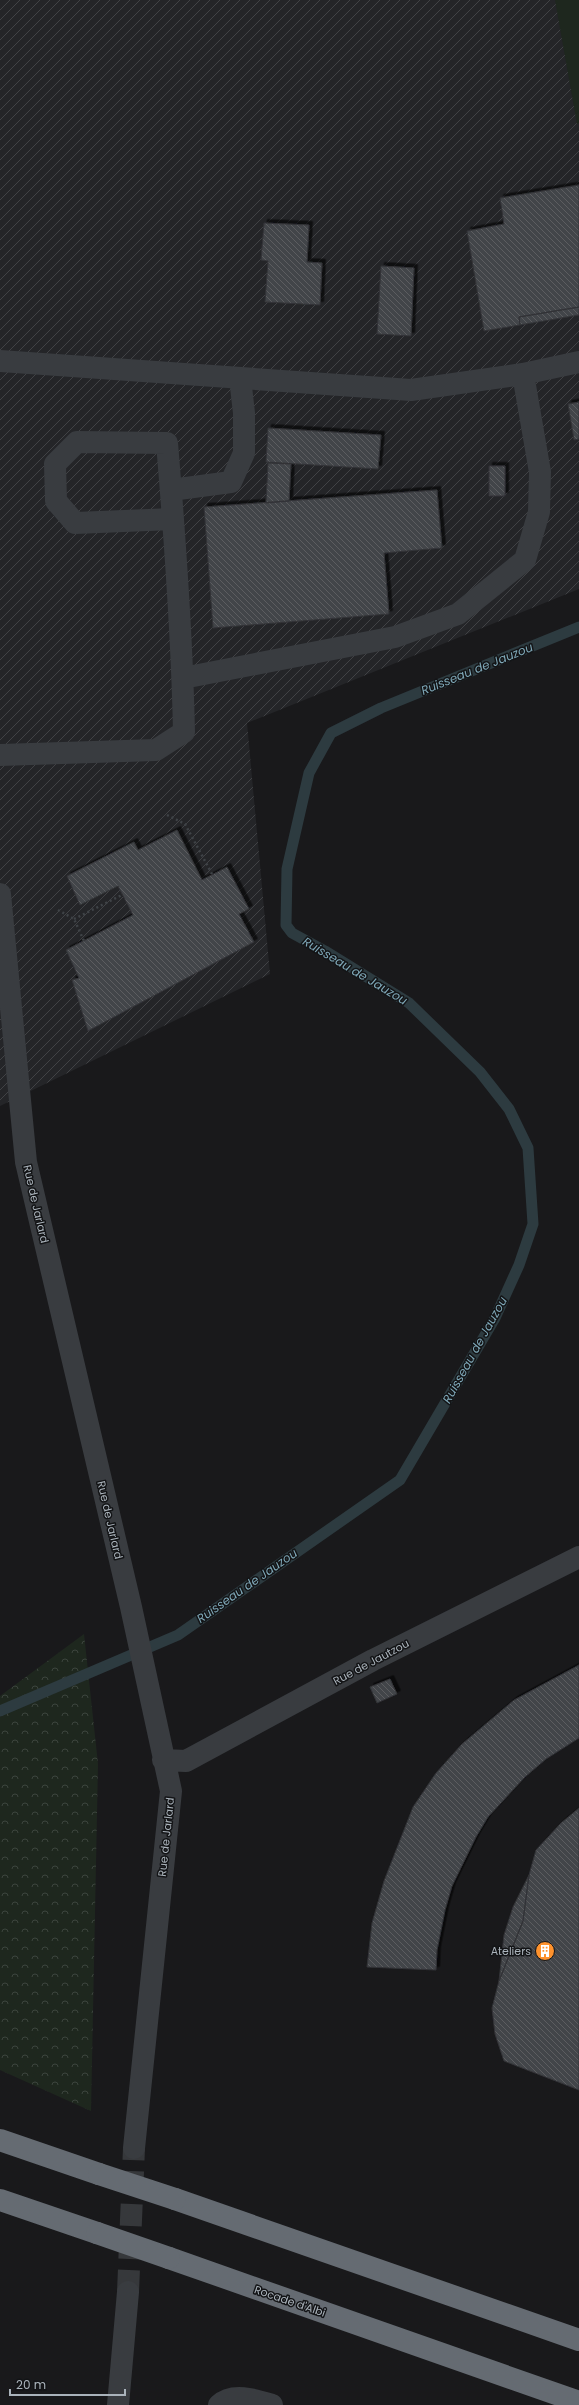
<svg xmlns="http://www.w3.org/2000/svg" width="579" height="2405" font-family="Poppins,sans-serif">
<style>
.industrial{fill:url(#industrial-furrows)}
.green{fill:#1e271e}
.forest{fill:url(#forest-crowns)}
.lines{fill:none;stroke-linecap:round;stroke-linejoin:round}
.stream{stroke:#2d3b40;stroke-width:11}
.building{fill:url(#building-back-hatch);stroke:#323337;filter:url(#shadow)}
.minor-tunnel{stroke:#36383b;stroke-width:22;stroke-dasharray:22 11;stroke-linecap:butt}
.path{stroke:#3f4347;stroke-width:2.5;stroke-dasharray:2 3;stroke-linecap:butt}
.minor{stroke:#393c40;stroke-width:22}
.highway{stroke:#656b72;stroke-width:22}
.highway-bridge{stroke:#656b72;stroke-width:22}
.labels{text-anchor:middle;stroke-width:3;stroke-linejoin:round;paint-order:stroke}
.street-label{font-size:11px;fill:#aab3bb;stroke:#131416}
.poi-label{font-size:11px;fill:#aab3bb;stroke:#131416;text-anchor:end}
.water-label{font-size:12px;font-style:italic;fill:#7fa8b8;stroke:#131416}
</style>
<defs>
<pattern id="industrial-furrows" width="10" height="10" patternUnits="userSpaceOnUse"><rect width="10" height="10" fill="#242528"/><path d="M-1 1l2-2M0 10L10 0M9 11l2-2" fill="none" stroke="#414245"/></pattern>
<pattern id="forest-crowns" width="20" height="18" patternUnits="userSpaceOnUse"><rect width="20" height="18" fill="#1e271e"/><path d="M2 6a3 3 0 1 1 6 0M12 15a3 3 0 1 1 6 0" fill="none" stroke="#3c443d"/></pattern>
<pattern id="building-back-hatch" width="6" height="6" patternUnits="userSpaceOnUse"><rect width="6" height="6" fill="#424448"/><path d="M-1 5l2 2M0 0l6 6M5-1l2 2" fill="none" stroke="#5b5d60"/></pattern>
<filter id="shadow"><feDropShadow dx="3.5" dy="-3.5" stdDeviation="0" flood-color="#0009"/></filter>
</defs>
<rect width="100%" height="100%" fill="#19191b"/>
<!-- industrial -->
<path class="industrial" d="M0,0H579V589L247,723L270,974L0,1106Z"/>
<!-- green -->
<path class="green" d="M555,0H579V123L577,124Z"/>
<!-- forest -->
<path class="forest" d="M84,1634L98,1764L91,2111L0,2070V1696Z"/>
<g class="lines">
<!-- stream -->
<path class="stream" d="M0,1711L178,1635L400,1480L495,1318L519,1265L533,1224L528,1148L509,1109L480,1072L409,1003L325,951L292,933L286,925L287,869L309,773L331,733L381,708L579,627"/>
</g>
<!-- building -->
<path class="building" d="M579,185V307L519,317L520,325L484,331L467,231L504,224L500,198Z
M264,223L309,225L307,262L322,263L320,305L265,302L268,261L261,260Z
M381,266L414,268L411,336L377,334Z
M579,307V315L520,325L519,317Z
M579,402V439L574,440L568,404Z
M268,428L381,435L378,469L266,462Z
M268,463L291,464L289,501L266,503Z
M489,466H505V496H489Z
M437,490L442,548L384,553L389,614L213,628L204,507Z
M177,830L202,880L227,867L249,909L239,914L254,942L88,1031L72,980L79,978L66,950L133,915L118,886L80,905L67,876L134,842L138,850Z
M579,1665V1738L546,1759L525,1777L488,1817L476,1837L452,1886L445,1910L437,1950L436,1970L367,1967L372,1923L384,1881L413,1807L436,1773L462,1744L514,1700Z
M390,1679L397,1694L377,1703L370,1687Z
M579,1808V2090L504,2061L495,2034L492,2008L499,1981L523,1921L529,1875L536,1850L561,1823Z
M529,1875L523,1921L499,1981L504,1935L513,1907Z"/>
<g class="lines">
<!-- minor-tunnel -->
<path class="minor-tunnel" d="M128,2292L134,2148"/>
<!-- path -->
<path class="path" d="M167,815L185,824L212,874
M58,910L74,919L84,941
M74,919L122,895"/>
<!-- minor -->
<path class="minor" d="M0,361L411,390L523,374L579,362
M171,490L231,482L244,453V413L240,378
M183,678L395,637L458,614L525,560L539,512L540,472L523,374
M0,755L156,750L184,732C182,636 175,539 167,443L77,442L55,464L56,501L75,523L173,519
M0,894L26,1162L131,1607L171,1791L134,2148
M163,1760L186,1761L373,1660L579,1557
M118,2405L128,2292
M219,2405C233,2392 256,2400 272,2405"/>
<!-- highway -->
<path class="highway" d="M0,2140L99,2174
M175,2199L579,2340
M0,2200L97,2233
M169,2258L579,2402"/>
<!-- highway-bridge -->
<path class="highway-bridge" d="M99,2174L175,2199
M97,2233L169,2258"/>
</g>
<!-- icons -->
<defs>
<symbol id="building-disc" viewBox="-11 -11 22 22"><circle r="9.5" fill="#fe922d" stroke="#131416"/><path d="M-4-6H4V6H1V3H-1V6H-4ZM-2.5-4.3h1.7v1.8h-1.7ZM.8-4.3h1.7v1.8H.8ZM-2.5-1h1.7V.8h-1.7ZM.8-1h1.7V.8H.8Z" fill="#fff"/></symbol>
</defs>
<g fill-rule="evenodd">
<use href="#building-disc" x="534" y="1940" width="22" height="22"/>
</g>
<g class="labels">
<!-- street labels -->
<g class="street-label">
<text transform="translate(36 1204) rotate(77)" y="4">Rue de Jarlard</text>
<text transform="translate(110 1520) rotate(77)" y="4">Rue de Jarlard</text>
<text transform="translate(371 1662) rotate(-28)" y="4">Rue de Jautzou</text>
<text transform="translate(166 1837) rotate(-84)" y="4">Rue de Jarlard</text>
<text transform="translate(290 2301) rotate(19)" y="4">Rocade d'Albi</text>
</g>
<!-- poi labels -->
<g class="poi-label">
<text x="531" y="1955">Ateliers</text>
</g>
<!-- water labels -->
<g class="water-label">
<text transform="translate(477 669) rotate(-22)" y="4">Ruisseau de Jauzou</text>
<text transform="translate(355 971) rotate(31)" y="4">Ruisseau de Jauzou</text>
<text transform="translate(475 1350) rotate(-61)" y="4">Ruisseau de Jauzou</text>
<text transform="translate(247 1586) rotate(-35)" y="4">Ruisseau de Jauzou</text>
</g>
</g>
<!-- scale -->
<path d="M10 2389v6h115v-6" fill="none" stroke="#aab3bb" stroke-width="2"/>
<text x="16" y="2389" font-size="12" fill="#aab3bb" stroke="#131416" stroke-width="3" paint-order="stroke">20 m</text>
</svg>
